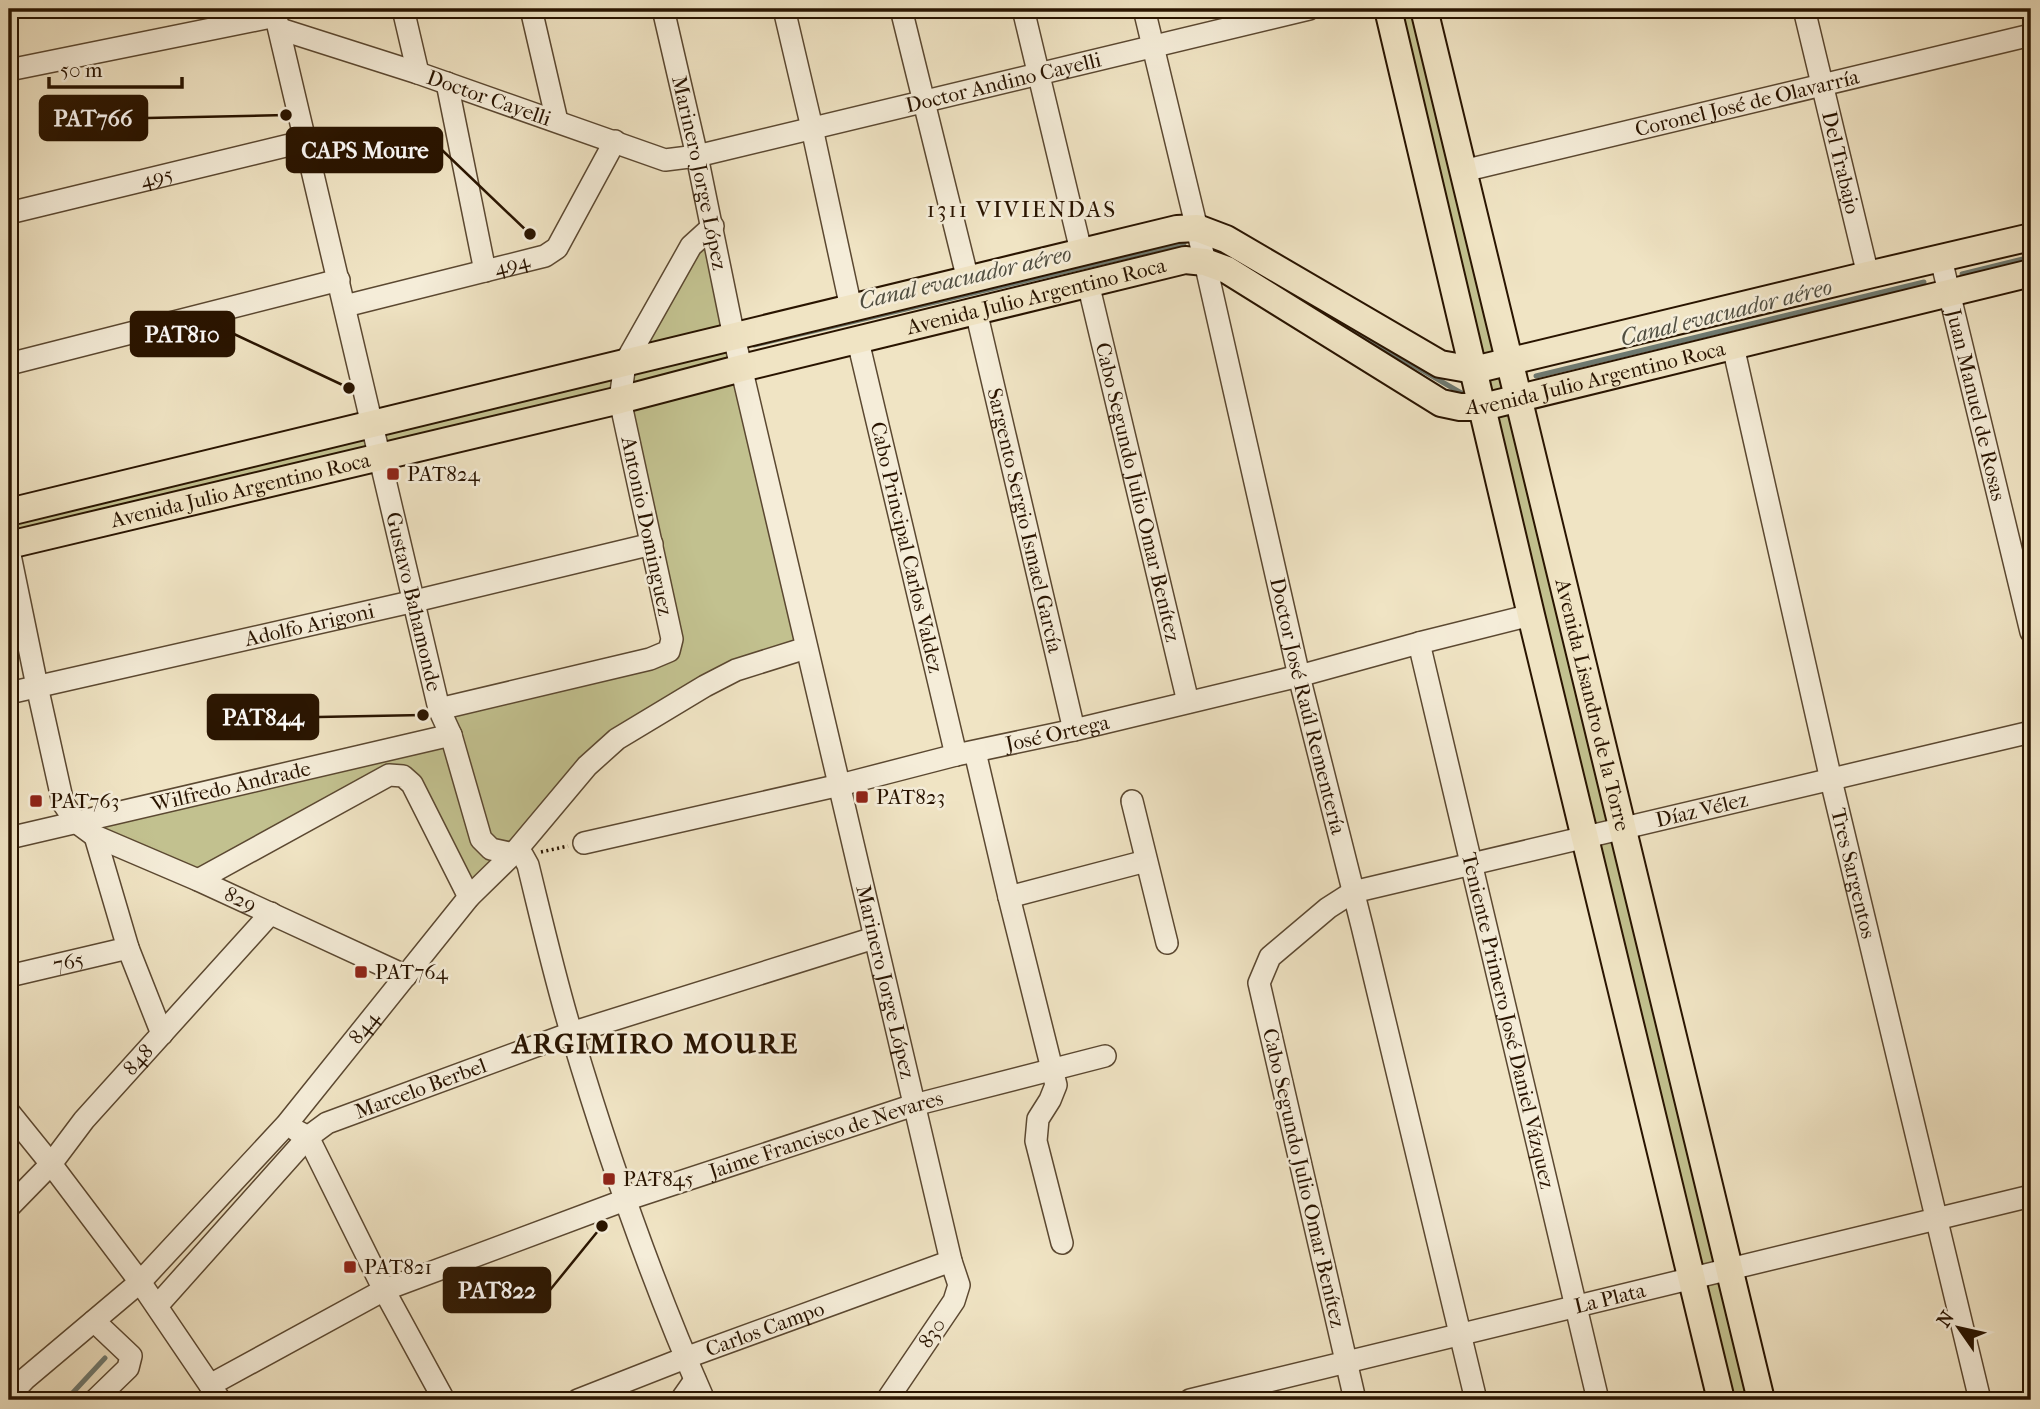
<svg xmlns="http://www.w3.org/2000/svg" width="2040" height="1409" font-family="'IM FELL French Canon',serif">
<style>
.green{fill:#c2c18f;stroke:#766a48;stroke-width:2}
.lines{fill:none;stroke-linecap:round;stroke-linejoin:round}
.stream{stroke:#6e7970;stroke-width:5}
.minor-casing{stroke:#5b4831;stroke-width:24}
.major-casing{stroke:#291400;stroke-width:30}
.path{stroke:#291400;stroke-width:3.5;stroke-dasharray:2 3.5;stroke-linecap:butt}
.minor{stroke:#f5edd9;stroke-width:21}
.major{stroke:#f0e4c4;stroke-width:26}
.poi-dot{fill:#8f2418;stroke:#f5edd9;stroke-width:2.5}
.labels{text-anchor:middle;stroke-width:5;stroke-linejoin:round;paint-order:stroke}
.street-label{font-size:21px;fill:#291400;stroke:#f5edd9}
.poi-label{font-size:21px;fill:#291400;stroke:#f5edd9;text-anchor:start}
.neighbourhood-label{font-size:23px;letter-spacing:2px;fill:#291400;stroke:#f5edd9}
.water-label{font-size:23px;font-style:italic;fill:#514f41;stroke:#f5edd9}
.district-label{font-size:28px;font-weight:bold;letter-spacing:2px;fill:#291400;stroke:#f5edd9}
.leader{fill:none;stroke:#291400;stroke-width:2.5}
.callout-dot{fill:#291400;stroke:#f5edd9;stroke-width:2.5}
.callout{fill:#291400;stroke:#291400;stroke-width:2.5}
.callout-label{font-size:23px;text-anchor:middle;font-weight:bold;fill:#fff}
</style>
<rect width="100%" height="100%" fill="#f0e4c4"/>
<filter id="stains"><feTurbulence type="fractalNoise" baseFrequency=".00286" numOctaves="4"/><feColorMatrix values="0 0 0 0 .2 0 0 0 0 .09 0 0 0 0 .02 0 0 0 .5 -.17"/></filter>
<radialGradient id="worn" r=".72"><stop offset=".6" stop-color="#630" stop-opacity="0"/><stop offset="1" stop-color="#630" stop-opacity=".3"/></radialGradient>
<!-- green -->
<path class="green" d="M1388,9H1424L1761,1400H1721Z
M713,226L806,648L736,670L617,739L469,897L403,776L198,880L76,822L450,735L439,709L669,651L620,400L9,545V512L624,363Z"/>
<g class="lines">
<!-- stream -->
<path class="stream" d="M1213,248L1229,257
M1962,274L2031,257
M1270,282L1463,394
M754,345L1184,243
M1536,376L1924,282
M66,1400L105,1358"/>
<defs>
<g id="minor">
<path id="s1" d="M274,9L439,709L451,735L481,839L491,849L523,856L528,865C542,922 555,979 572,1035C609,1159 652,1282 704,1400"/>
<path d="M403,9L418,73"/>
<path d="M531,9L557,121"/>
<path id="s2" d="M663,9L697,156L734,337L951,1261L959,1285L954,1301L887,1400"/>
<path d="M784,9L812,128L851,308"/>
<path d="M901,9L968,280"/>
<path d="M1023,9L1081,251"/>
<path id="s3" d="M1144,9L1205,262L1299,676L1362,926L1476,1400"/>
<path id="s4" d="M1804,9L1868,275"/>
<path id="s5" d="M280,29L418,73L665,160L697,156L1309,9"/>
<path d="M9,70L276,16"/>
<path d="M447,83L485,271"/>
<path id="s6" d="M1463,171L2031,35"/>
<path id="s7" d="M9,213L306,141"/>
<path id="s8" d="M1941,259L2031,632"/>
<path id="s9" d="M1088,283L1188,702"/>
<path id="s10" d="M345,306L545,256L557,248L615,141"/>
<path id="s11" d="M976,311L1074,730"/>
<path id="s12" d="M858,341L956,755"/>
<path id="s13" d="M1733,346L1831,780L1980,1400"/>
<path d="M9,364L339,280"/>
<path id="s14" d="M9,550L37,686L63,803L76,822L95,836L198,880L406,976"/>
<path id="s15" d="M1419,643L1598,1400"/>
<path id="s16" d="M9,693L415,601L652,544"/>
<path d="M439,709L650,659L669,651L672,639L620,400L625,363L691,246L713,226"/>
<path d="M975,752L1009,897L1056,1085L1050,1100L1038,1119L1036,1141L1062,1243"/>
<path d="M1132,801L1167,943"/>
<path d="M95,836L128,948L162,1034"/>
<path id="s17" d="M9,838L451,735"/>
<path id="s18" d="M584,843L840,785L956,755L1074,730L1299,676L1419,643L1531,615"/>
<path d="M198,880L389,775L403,776L412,784L469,897"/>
<path d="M1009,897L1146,861"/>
<path id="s19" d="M9,976L128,948"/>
<path d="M9,1112L51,1164L140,1282L220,1400"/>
<path d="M297,1131L308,1137L384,1290L444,1400"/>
<path id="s20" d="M9,1207L51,1164L84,1120L271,913"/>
<path id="s21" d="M157,1306L308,1137L327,1123L571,1033L874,938"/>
<path d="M94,1321L131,1356L128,1368L95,1400"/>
<path id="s22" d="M210,1385L384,1290L625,1200L914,1105L1105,1056"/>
<path id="s23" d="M9,1396L25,1379L140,1282L286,1125L469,897L514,853L587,766L617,739L705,686L736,670L806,648"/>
<path id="s24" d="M578,1400L685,1358L951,1261"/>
<path d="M681,1400L695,1380"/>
<path id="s25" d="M1190,1400L2031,1196"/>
<path id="s26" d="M1355,1400L1259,983L1270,957L1328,908L1353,892L2031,732"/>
</g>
<g id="major">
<path d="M1388,9L1531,615L1721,1400"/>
<path id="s27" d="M1424,9L1761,1400"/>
<path d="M9,512L1177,229L1197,228L1226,239L1440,364L1474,370L1868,275L2031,237"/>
<path id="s28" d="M9,545L620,400L742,368L1185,260L1205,262L1227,270L1441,403L1460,407H1483L2031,273"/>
</g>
</defs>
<!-- minor casing -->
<use href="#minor" class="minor-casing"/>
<!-- major casing -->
<use href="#major" class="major-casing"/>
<!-- path -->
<path class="path" d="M541,852L568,846"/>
<!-- minor -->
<use href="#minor" class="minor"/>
<!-- major -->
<use href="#major" class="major"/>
</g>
<!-- markers -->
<g class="poi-dot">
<rect x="386" y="467" width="14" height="14" rx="3.5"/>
<rect x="855" y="790" width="14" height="14" rx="3.5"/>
<rect x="29" y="794" width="14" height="14" rx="3.5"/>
<rect x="354" y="965" width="14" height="14" rx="3.5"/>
<rect x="602" y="1172" width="14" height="14" rx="3.5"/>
<rect x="343" y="1260" width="14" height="14" rx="3.5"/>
</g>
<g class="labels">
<!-- street labels -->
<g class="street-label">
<text dy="7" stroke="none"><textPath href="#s5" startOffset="754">Doctor Andino Cayelli</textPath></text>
<text dy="7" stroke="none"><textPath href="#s5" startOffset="220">Doctor Cayelli</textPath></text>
<text dy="7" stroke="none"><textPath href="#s6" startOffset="292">Coronel José de Olavarría</textPath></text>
<text dy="7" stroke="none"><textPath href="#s4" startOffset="158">Del Trabajo</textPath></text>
<text dy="7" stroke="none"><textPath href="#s2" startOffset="168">Marinero Jorge López</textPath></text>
<text dy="7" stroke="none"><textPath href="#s7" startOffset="152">495</textPath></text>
<text dy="7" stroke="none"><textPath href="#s10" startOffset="172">494</textPath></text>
<text dy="7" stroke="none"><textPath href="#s28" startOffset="1057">Avenida Julio Argentino Roca</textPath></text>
<text dy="7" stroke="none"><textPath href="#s28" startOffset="1664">Avenida Julio Argentino Roca</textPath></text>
<text dy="7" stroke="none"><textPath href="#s8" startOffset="150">Juan Manuel de Rosas</textPath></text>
<text dy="7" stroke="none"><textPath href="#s28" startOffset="238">Avenida Julio Argentino Roca</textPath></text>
<text dy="7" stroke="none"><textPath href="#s9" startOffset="215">Cabo Segundo Julio Omar Benítez</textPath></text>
<text dy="7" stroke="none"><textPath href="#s11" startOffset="215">Sargento Sergio Ismael García</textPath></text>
<text transform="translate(647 526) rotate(78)" y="7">Antonio Dominguez</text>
<text dy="7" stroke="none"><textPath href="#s12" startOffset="212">Cabo Principal Carlos Valdez</textPath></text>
<text dy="7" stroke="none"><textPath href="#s1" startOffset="609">Gustavo Bahamonde</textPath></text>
<text dy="7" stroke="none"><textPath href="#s16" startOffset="308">Adolfo Arigoni</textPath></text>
<text dy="7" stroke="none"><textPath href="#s3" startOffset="716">Doctor José Raúl Rementería</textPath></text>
<text dy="7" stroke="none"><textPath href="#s27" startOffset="716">Avenida Lisandro de la Torre</textPath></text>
<text dy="7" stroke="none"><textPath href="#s18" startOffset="486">José Ortega</textPath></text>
<text dy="7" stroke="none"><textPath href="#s17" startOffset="228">Wilfredo Andrade</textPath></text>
<text dy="7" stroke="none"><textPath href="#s26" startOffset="920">Díaz Vélez</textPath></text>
<text dy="7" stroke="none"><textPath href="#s13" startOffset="541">Tres Sargentos</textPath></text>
<text dy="7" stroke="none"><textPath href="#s14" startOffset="464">829</textPath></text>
<text dy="7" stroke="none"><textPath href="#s19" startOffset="61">765</textPath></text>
<text dy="7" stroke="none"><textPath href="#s2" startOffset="998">Marinero Jorge López</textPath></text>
<text dy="7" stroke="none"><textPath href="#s15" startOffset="388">Teniente Primero José Daniel Vázquez</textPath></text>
<text dy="7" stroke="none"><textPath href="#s23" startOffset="513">844</textPath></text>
<text dy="7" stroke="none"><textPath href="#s20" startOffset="196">848</textPath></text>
<text dy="7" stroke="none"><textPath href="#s21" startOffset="350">Marcelo Berbel</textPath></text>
<text dy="7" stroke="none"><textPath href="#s22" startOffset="667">Jaime Francisco de Nevares</textPath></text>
<text transform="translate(1304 1178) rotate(77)" y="7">Cabo Segundo Julio Omar Benítez</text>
<text dy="7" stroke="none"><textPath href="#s25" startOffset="432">La Plata</textPath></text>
<text dy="7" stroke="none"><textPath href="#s24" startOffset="200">Carlos Campo</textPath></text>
<text transform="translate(932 1333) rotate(-56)" y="7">830</text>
</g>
<!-- poi labels -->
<g class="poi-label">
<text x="407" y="481">PAT824</text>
<text x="876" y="804">PAT823</text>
<text x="50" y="808">PAT763</text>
<text x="375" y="979">PAT764</text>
<text x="623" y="1186">PAT845</text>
<text x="364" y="1274">PAT821</text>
</g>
<!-- neighbourhood labels -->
<g class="neighbourhood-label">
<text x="1022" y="217">1311 VIVIENDAS</text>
</g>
<!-- water labels -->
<g class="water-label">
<text transform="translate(965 277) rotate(-13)" y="8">Canal evacuador aéreo</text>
<text transform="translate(1726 312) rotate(-14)" y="8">Canal evacuador aéreo</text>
</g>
<!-- district labels -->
<g class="district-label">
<text x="656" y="1053">ARGIMIRO MOURE</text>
</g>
</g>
<!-- callouts -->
<path class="leader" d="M286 115L147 118M530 234L442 150M349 388L234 334M423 715L318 717M602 1226L550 1290"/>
<g class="callout-dot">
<circle cx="286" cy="115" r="7"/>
<circle cx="530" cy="234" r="7"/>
<circle cx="349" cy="388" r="7"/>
<circle cx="423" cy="715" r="7"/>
<circle cx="602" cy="1226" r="7"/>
</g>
<g class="callout">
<rect x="40" y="96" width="107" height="44" rx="7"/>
<rect x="287" y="128" width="155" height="44" rx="7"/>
<rect x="131" y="312" width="103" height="44" rx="7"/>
<rect x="208" y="695" width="110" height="44" rx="7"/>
<rect x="444" y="1268" width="106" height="44" rx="7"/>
</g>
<g class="callout-label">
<text x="93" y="126">PAT766</text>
<text x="365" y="158">CAPS Moure</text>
<text x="182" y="342">PAT810</text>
<text x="263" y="725">PAT844</text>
<text x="497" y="1298">PAT822</text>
</g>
<!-- margin -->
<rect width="2040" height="1409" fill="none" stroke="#f0e4c4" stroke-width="35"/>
<rect x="10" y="10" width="2019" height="1388" fill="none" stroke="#291400" stroke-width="3.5"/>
<rect x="18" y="18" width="2005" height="1374" fill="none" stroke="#291400" stroke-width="2"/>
<!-- north arrow -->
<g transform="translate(1959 1328) rotate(304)" stroke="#f5edd9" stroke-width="5" paint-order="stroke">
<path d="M0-5L12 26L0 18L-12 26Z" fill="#291400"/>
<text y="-10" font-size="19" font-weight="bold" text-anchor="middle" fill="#291400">N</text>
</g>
<!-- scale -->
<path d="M49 77v10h133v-10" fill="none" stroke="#291400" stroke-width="3.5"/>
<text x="60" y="77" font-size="21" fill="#291400" stroke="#f5edd9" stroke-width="5" paint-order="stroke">50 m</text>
<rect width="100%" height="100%" filter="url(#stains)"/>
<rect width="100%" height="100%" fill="url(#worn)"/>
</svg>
